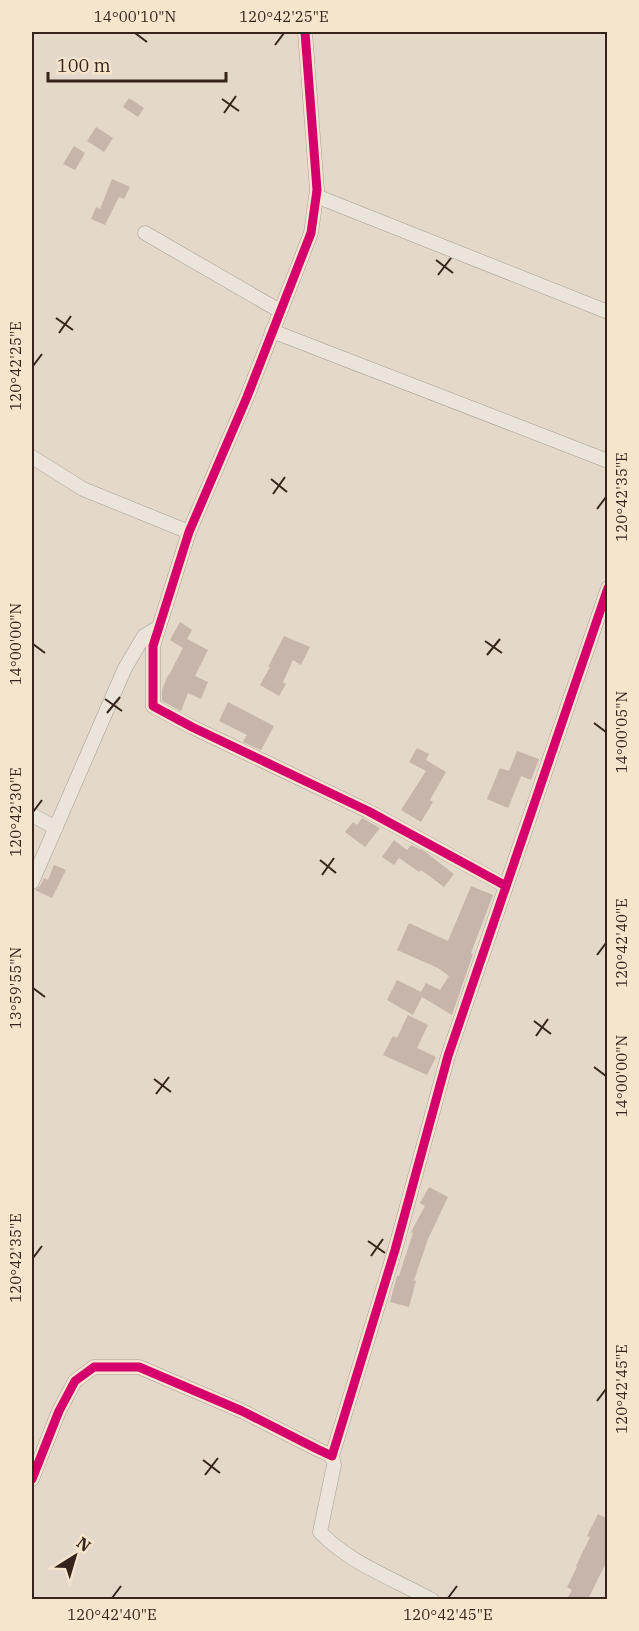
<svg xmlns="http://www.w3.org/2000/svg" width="639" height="1631" font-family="'IBM Plex Serif',serif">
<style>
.building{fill:#c6b5aa}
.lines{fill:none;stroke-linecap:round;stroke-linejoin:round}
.minor-casing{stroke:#a79d93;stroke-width:15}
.minor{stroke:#ebe4db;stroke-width:14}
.cycleway-casing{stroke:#f6e5cd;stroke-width:13}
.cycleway{stroke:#d6006c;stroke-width:9}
.ticks{fill:none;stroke:#35241b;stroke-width:2}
.neatline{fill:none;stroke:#35241b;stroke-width:2}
.ticks-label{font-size:15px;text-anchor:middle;fill:#35241b}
</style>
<rect width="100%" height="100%" fill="#e3d8c9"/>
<!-- building -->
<path class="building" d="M129,98L144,108L138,117L123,107Z
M96,127L113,138L104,152L87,141Z
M74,146L85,153L75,170L63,164Z
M112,179L130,187L124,199L119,197L105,225L91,219L96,207L100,209Z
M180,622L192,630L187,639L208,650L195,676L208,682L201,699L188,693L181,711L162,701V690L168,675H169L183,648L170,640Z
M284,636L310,647L301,665L293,660L283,682L286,684L279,696L260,685L270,667H268Z
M228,702L274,726L261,750L243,742L247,735L219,721Z
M417,748L429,754L426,760L446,772L430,800L433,802L421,822L401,810L426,771L409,762Z
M517,751L539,759L531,780L521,776L508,808L487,799L500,768L509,771Z
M362,818L380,828L365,847L345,832L353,822L357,825Z
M394,840L407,850L411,845L424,851L454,874L444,887L421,870L419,872L399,858L394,865L382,857Z
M54,865L66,870L52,898L35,890L40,886L44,878L48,880Z
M471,886L493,895L471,953L473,954L452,1015L422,997L413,1015L387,1000L397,980L421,992L426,983L440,990L449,976L438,968L397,950L409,923L448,941Z
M408,1015L428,1025L417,1048L436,1057L427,1075L383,1055L393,1036L397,1038Z
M429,1187L448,1197L428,1239L414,1280L416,1281L409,1307L390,1302L397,1276H399L413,1233L411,1232L425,1206L420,1203Z
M598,1514L608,1519V1559L588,1599H567L572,1590L567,1587L577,1567L576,1566L590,1537L587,1536Z"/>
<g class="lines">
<defs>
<path id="minor" d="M305,32L317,190L311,233L247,397L189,532L153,646V706L192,727L368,811L506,886
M316,196L608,312
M145,233L280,311
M272,331L608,461
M32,457L83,489L189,532
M32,815L56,828
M32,882L125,668L144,636L159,627
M332,1456L334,1465L320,1532C349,1563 394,1579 432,1600
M32,1479L59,1411L75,1381L94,1367H139L242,1411L317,1449L332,1456L395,1250L448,1056L608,588"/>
</defs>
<!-- minor casing -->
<use href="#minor" class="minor-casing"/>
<!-- minor -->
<use href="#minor" class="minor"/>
<defs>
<path id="cycleway" d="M305,32L317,190L311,233L247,397L189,532L153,646V706L192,727L368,811L506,886
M32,1479L59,1411L75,1381L94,1367H139L242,1411L317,1449L332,1456L395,1250L448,1056L608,588"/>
</defs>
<!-- cycleway casing -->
<use href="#cycleway" class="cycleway-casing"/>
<!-- cycleway -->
<use href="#cycleway" class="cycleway"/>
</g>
<!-- ticks -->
<path class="ticks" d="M135,33L147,42M275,45L284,33M222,99L239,111M224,113L236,96M436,260L453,273M438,275L451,258M56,318L73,330M59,333L71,316M33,366L42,354M271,479L287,492M273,494L285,477M597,509L606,497M485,641L502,653M33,644L45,653M487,655L500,639M105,699L122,711M107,713L120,697M594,723L606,732M33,812L42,800M320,860L336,873M322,875L334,858M597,955L606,943M33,988L45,997M534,1021L551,1034M536,1036L548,1019M594,1067L606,1076M154,1079L171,1092M156,1094L169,1077M368,1241L385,1253M371,1256L383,1239M33,1258L42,1246M597,1401L606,1389M203,1460L220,1473M205,1475L218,1458M112,1598L121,1586M448,1598L457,1586"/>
<!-- border -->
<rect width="639" height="1631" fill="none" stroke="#f6e5cd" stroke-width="66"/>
<!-- north arrow -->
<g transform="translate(75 1556) rotate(37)" stroke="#f6e5cd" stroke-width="4.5" paint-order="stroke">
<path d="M0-4.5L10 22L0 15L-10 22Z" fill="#35241b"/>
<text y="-9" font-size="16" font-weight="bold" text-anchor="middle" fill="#35241b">N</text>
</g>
<!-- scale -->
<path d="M48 72v9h178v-9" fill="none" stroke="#35241b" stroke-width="3"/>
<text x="57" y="72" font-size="18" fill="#35241b" stroke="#f6e5cd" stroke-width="4.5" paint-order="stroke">100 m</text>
<rect x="33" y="33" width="573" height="1565" class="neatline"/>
<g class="ticks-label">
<text x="135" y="22">14°00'10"N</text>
<text x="284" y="22">120°42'25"E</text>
<text transform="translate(16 366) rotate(-90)" y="5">120°42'25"E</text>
<text transform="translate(622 497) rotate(-90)" y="5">120°42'35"E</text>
<text transform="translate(16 644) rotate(-90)" y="5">14°00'00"N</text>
<text transform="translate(622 732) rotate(-90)" y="5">14°00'05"N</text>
<text transform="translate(16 812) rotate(-90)" y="5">120°42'30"E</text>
<text transform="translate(622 943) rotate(-90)" y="5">120°42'40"E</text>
<text transform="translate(16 988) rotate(-90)" y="5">13°59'55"N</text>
<text transform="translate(622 1076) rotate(-90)" y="5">14°00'00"N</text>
<text transform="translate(16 1258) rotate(-90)" y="5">120°42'35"E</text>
<text transform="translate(622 1389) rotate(-90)" y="5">120°42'45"E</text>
<text x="112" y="1620">120°42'40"E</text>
<text x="448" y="1620">120°42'45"E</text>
</g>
</svg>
